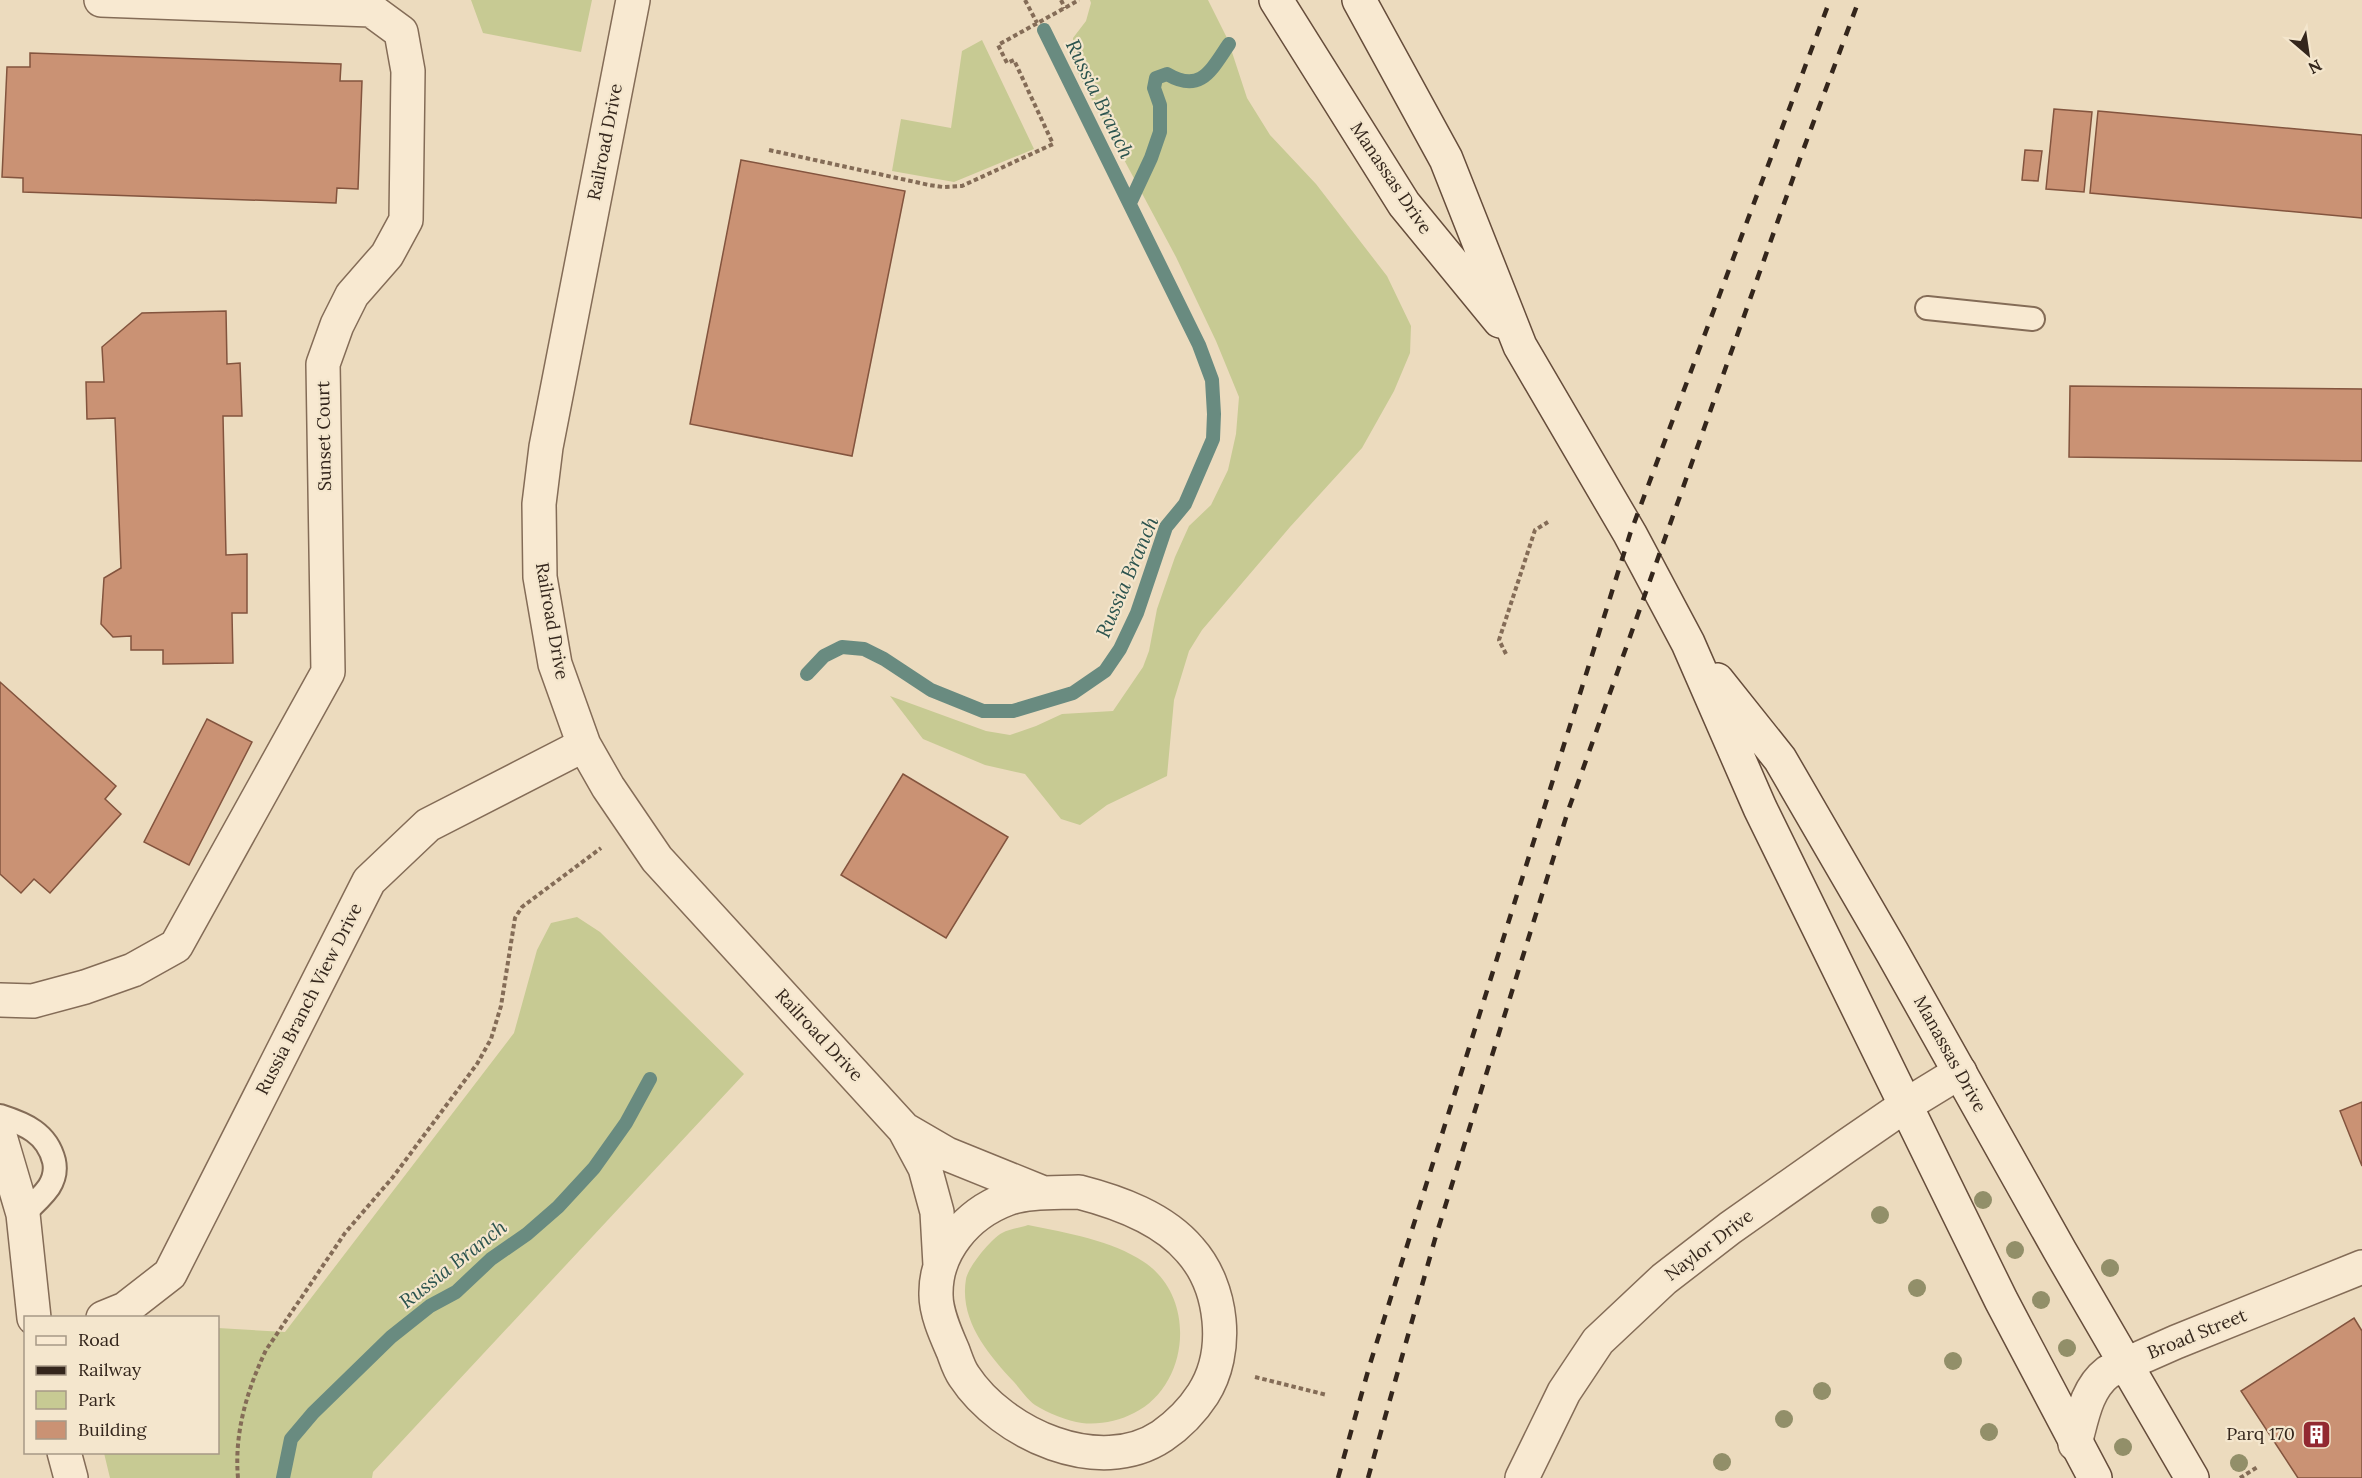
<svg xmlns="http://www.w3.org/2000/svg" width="2362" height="1478" font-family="Lora,serif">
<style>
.green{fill:#c7ca93}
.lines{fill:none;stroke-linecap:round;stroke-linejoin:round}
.stream{stroke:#698b80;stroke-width:14}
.building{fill:#ca9274;stroke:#83543e;stroke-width:1.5}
.lane-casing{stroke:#846c57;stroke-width:26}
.street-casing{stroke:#846c57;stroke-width:36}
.secondary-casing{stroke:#664d3b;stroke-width:36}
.path{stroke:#846c57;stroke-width:4;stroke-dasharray:4.5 3;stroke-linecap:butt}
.lane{stroke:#f8e9d1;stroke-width:22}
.street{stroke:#f8e9d1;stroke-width:33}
.secondary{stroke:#f8e9d1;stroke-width:33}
.rail{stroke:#34261c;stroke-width:4.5;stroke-dasharray:10 10;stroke-linecap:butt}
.tree{fill:#928f69}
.labels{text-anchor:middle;stroke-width:4.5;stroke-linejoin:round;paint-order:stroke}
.street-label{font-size:18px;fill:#34261c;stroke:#f4e6cd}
.poi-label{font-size:18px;fill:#34261c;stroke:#f4e6cd;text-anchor:end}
.water-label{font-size:20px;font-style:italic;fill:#2b534e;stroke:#f4e6cd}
</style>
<rect width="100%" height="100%" fill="#ecdbbe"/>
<!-- green -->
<path class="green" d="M471,0H592L581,52L483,33Z
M1090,0H1208L1228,40L1247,98L1270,135L1316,184L1387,276L1411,326L1410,353L1394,391L1362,448L1290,527L1202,630L1189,651L1174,700L1167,776L1107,805L1080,825L1061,819L1025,774L985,765L923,739L890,696L986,731L1010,735L1036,726L1062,714L1113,711L1143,667L1149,651L1157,609L1175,557L1189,526L1211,505L1228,470L1236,434L1239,397L1216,341L1176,257L1074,66L1073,38L1086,21L1091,3Z
M982,40L1034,149L954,182L892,171L901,119L951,128L962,51Z
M577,917L600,932L744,1074L373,1472L372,1478H110L104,1453L218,1452V1328L285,1332L514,1033L537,950L551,923Z
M1028,1225C1067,1233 1111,1240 1144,1262C1197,1297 1190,1385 1134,1413C1119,1421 1099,1425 1082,1423C1067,1421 1048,1413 1035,1405C1027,1399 1020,1389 1014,1382C988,1354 959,1320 966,1279C968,1267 991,1239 1002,1233C1009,1229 1020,1228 1028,1225Z"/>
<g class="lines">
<!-- stream -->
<path class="stream" d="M1130,203L1151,158L1160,132V105L1154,88L1156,78L1167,74C1201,94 1211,70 1229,44
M807,674L824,656L842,647L864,649L884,659L931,690L983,711H1013L1073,693L1105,671L1120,649L1137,613L1166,527L1185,504L1213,439L1214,414L1212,380L1199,345L1044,30
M283,1478L291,1439L313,1413L391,1337L430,1306L456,1292L491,1259L527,1234L558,1207L594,1168L626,1123L650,1079"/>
</g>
<!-- building -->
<path class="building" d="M30,53L341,64L340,81H362L358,189L337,188L336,203L23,192V178L2,177L7,67H30Z
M2054,109L2092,112L2084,192L2046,189Z
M2098,111L2362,135V218L2090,193Z
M2025,150L2042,151L2038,181L2022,180Z
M741,160L905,191L852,456L690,424Z
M226,311L227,364L240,363L242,416H223L226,555L247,554V613H232L233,663L163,664V650H131V636L113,637L101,624L104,578L121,568L115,418L87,419L86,382H104L102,347L142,313Z
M2070,386L2362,389V461L2069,457Z
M0,682L116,786L105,799L121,814L50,893L34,879L21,893L0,874Z
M207,719L252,742L189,865L144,842Z
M903,774L1008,837L946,938L841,875Z
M2362,1102V1166L2340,1111Z
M2354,1318L2362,1331V1478H2298L2241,1391Z"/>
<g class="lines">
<defs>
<path id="lane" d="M1927,308L2033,319
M0,1116C25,1124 47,1133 54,1161C56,1170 54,1179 49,1187C42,1197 32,1206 23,1214"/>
<path id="street" d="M633,0L546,447L539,504L540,577L555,664L584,745L608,787L657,859L904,1129L925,1168L937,1212L940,1265
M0,1000L33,1001L85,987L133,970L176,946L328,672L323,364L337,325L352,295L387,255L406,220L408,71L401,32L371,10L101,0
M904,1129L947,1154L1041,1192
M0,1136L23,1214L34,1318
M1079,1192C1118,1202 1163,1218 1190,1250C1223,1287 1230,1352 1203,1394C1192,1411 1178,1425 1162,1436C1099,1478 1002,1434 964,1376C959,1369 956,1359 953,1351C946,1335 936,1313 936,1295C935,1251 967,1214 1007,1199C1028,1191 1056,1193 1079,1192Z
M103,1318L125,1309L170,1274L369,881L428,825L584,745
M2075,1444C2082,1418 2086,1389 2108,1372L2176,1342L2362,1267
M64,1452L71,1478
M1522,1478L1564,1392L1598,1341L1664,1279L1730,1228L1845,1147L1906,1105L1960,1072"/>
<path id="secondary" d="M1276,0L1404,204L1500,321
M1359,0L1446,159L1520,346L1630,534L1688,643L1760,808L2001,1300L2095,1478
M1717,680L1780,759L1892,952L2060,1251L2192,1478"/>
</defs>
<!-- lane casing -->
<use href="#lane" class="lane-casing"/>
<!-- street casing -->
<use href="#street" class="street-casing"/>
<!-- secondary casing -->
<use href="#secondary" class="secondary-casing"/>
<!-- path -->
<path class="path" d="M1025,0L1037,23
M1061,0L1065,8
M769,150L929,185L943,187L962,186L1053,144L1014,60L1007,63L998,45L1079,0
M1506,654L1499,640L1535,530L1548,522
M1255,1377L1327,1395
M238,1478C234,1433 247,1390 266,1350L345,1233L393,1177L477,1064L491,1039L501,1006L515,918L522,907L601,848
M2240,1478L2259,1466"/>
<!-- lane -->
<use href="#lane" class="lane"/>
<!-- street -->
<use href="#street" class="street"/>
<!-- secondary -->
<use href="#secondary" class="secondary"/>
<!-- rail -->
<path class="rail" d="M1338,1478L1370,1364L1630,534L1830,0
M1368,1478L1435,1239L1568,811L1802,153L1859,0"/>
</g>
<!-- trees -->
<g class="tree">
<circle cx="1983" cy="1200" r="9"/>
<circle cx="1880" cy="1215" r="9"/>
<circle cx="2015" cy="1250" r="9"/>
<circle cx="2110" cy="1268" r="9"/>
<circle cx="1917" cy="1288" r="9"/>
<circle cx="2041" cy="1300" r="9"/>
<circle cx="2067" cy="1348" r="9"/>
<circle cx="1953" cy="1361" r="9"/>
<circle cx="1822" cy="1391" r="9"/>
<circle cx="1784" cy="1419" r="9"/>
<circle cx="1989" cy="1432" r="9"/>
<circle cx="2123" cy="1447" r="9"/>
<circle cx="1722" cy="1462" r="9"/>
<circle cx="2239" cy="1463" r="9"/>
</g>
<!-- icons -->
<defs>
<symbol id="building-square" viewBox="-11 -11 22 22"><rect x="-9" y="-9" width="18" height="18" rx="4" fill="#922931" stroke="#f4e6cd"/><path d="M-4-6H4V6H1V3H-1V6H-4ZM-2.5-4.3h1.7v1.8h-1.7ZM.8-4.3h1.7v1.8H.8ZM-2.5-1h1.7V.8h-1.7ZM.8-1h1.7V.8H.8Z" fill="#fff"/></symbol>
</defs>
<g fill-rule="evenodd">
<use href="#building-square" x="2300" y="1418" width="33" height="33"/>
</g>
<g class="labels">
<!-- street labels -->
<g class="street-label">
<text transform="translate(605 142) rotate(-79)" y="6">Railroad Drive</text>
<text transform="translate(1391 178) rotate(56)" y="6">Manassas Drive</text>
<text transform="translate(324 436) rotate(-91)" y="6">Sunset Court</text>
<text transform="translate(552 621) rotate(80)" y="6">Railroad Drive</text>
<text transform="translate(309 999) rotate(-63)" y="6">Russia Branch View Drive</text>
<text transform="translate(819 1035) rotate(47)" y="6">Railroad Drive</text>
<text transform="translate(1950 1054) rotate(61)" y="6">Manassas Drive</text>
<text transform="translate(1709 1245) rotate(-37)" y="6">Naylor Drive</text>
<text transform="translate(2197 1334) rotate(-22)" y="6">Broad Street</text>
</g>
<!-- poi labels -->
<g class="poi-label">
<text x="2295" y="1440">Parq 170</text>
</g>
<!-- water labels -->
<g class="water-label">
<text transform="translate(1100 99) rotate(64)" y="7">Russia Branch</text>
<text transform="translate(1127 577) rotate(-67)" y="7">Russia Branch</text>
<text transform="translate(453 1264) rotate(-38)" y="7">Russia Branch</text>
</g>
</g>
<!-- legend -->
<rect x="24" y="1316" width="195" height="138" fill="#f4e6cd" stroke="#a79986" stroke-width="1.5"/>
<rect x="36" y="1336" width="30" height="9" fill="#f8e9d1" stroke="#a79986" stroke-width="1.5"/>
<text x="78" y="1346" font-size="18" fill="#34261c">Road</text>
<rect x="36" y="1366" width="30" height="9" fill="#34261c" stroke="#a79986" stroke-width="1.5"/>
<text x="78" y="1376" font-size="18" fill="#34261c">Railway</text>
<rect x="36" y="1391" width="30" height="18" fill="#c7ca93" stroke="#a79986" stroke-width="1.5"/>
<text x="78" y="1406" font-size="18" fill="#34261c">Park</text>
<rect x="36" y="1421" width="30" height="18" fill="#ca9274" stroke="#a79986" stroke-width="1.5"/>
<text x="78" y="1436" font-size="18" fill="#34261c">Building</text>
<!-- north arrow -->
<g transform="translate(2308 54) rotate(151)" stroke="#f4e6cd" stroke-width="4.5" paint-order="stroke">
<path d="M0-4.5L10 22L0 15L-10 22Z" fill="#34261c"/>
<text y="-9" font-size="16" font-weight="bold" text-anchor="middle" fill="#34261c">N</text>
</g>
</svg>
